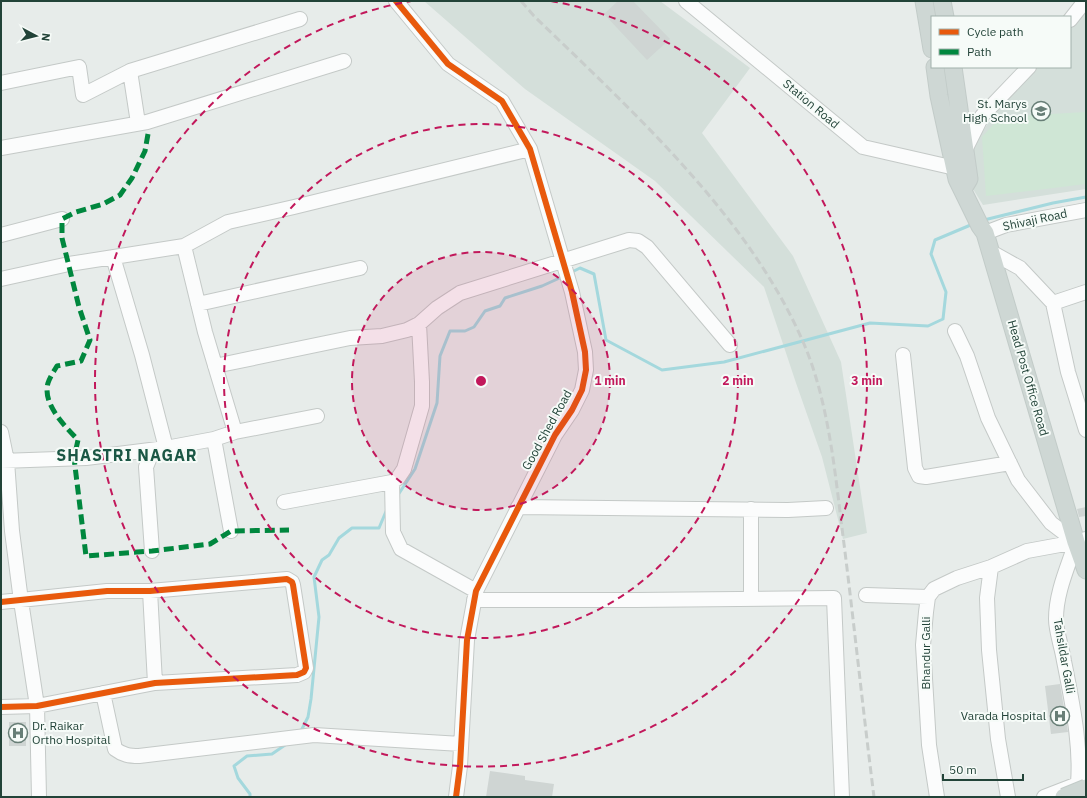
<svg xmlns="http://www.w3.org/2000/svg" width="1087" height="798" font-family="'IBM Plex Sans',sans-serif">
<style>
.built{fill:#d4dfda}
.green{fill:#cfe6d5}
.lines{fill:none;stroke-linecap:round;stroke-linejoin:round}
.stream{stroke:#a4d8dd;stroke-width:3}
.building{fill:#cfd5d3}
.minor-casing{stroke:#c4c9c7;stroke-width:16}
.major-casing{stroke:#c2cbc8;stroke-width:19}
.minor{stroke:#fbfcfc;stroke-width:14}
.major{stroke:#ced7d4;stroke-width:17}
.rail{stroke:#c8cdcb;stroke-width:3;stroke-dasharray:8 4;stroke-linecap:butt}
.major-bridge-casing{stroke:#c2cbc8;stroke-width:19;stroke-linecap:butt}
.major-bridge{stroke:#ced7d4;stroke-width:17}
.quiet{stroke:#00873e;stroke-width:5;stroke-dasharray:10 5;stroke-linecap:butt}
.cycleway-casing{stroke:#f6fbf8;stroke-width:8}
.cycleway{stroke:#e8590c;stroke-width:6}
.ring{fill:none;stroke:#c2185b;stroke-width:2;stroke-dasharray:7 5}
.labels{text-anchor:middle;stroke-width:4;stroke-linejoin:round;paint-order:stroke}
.street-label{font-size:12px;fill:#224338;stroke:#f6fbf8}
.poi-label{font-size:12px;fill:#224338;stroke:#f6fbf8;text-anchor:end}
.district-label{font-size:16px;font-weight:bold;letter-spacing:1px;fill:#1b5745;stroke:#f6fbf8}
.centre{fill:#c2185b;stroke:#f6fbf8;stroke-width:2}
.ring-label{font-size:12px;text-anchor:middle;font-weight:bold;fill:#c2185b;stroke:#f6fbf8;stroke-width:4;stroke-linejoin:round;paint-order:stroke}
</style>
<rect width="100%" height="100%" fill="#e7ecea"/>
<!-- built -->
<path class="built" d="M424,1H660L750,68L702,133L793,256L841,362L867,533L843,539L822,457L796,383L764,287L655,181L525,89Z
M1075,1H1086V189L983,205L973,189L971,149L1025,67H1070V17H1063Z"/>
<!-- green -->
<path class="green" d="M1086,112V184L986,196L982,137L1000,117Z"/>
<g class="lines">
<!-- stream -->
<path class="stream" d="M984,220L1053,203L1086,197
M570,273L580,268L594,274L606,340L662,370L724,362L870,323L928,326L943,319L946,292L931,254L935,240L973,224
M398,495L415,469L437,403L440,356L450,331H465L474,327L485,311L500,306L505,298L542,286L564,276
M301,731L308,717L311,699L319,617L314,577L322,560L329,555L339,538L352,528H379L387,509
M250,797V794L238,778L234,766L247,756L272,754L288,743"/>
</g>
<!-- building -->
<path class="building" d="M618,1H633L670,39L647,60L604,14Z
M1086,507V516L1079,517L1077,509Z
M1060,684L1068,732L1051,734L1045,686Z
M9,722H26V746H9Z
M490,771L525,776V780L554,784L552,797H486Z"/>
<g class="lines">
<defs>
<path id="minor" d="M396,1L448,64L502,101L530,149L572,292L585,352L586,370L582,390L572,410L555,435L476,591L467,640L460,766L456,797
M686,1L863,147L955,168L965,150L982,116L1029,67
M1070,20L1085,1
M1,83L79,67L83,95L130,71
M138,123L130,71L300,19
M1,148L147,122L344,61
M985,233L1006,225L1086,210
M1,235L62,219
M184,246L205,332L235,432
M991,252L1020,268L1053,303
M113,257L142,355L166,448
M1,279L69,264L184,246L228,222L294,207L530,149
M1086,292L1053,303L1068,372L1086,430
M198,304L360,268
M955,331L967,356L988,418L1018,480L1051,523L1076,542
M903,355L915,468L919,476L926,477L1010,463
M215,366L350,338L382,336L407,330L419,324L437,308L460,293L629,240L638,241L647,247L730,345
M1,432L7,461L12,531L21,601L37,706L39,797
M214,439L231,531
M1,461L86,458L166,448L214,439L235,432L317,416
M392,482L393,532L401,549L476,591
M284,502L392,482L398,478L404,469L422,406V382L419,324
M518,507L788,510L826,508
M751,509V599
M1076,542C1068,567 1056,592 1056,619C1056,632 1062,647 1064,661C1072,701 1084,757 1076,797
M152,551L146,467L153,450
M991,567L987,598L989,650L998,739L1008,797
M150,591L155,683
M866,595L928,597
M474,600H636L834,598L842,797
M1,602L107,591H150L287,579L292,582L293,585L306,668L304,672L297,675L155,683L37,706L1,707
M103,693L115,749C123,755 129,756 139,756L314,735L461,744
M937,797L929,745L923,645L926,612L928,597L934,589L957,578L991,567L1027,551L1076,542L1086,539
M1044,797L1075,785"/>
<path id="major" d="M924,1L932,49
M942,1L945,17
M935,67L939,96L957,179L980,226L985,233L1076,542L1086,570
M953,67L969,179L963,189"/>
</defs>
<!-- minor casing -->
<use href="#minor" class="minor-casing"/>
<!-- major casing -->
<use href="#major" class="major-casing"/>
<!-- minor -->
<use href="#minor" class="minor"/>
<!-- major -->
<use href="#major" class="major"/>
<!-- rail -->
<path class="rail" d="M521,1L534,16C632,111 749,216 804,344C829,403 835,473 843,536C854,623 863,710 874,797"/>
<defs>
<path id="major-bridge" d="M1064,797L1086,788"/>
</defs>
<!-- major-bridge casing -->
<use href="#major-bridge" class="major-bridge-casing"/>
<!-- major-bridge -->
<use href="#major-bridge" class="major-bridge"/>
<!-- quiet -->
<path class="quiet" d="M148,134L145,151L132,178L120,195L103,204L76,212L62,219V238L79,307L90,340L81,361L57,366C54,371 50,377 48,383C42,404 65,426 78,440L74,458L86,556L152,551L210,544L231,531L289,530"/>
<defs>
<path id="cycleway" d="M396,1L448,64L502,101L530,149L572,292L585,352L586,370L582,390L572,410L555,435L476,591L467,640L460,766L456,797
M1,602L107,591H150L287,579L292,582L293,585L306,668L304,672L297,675L155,683L37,706L1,707"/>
</defs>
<!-- cycleway casing -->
<use href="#cycleway" class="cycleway-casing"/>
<!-- cycleway -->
<use href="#cycleway" class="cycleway"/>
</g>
<!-- distance rings -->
<circle cx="481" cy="381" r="129" fill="#c2185b" fill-opacity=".12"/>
<g class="ring">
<circle cx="481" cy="381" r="129"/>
<circle cx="481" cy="381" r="257"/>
<path d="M551 1A386 386 0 1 1 411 1"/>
</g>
<!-- icons -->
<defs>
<symbol id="school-ring" viewBox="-11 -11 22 22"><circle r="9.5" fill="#f6fbf8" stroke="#677e76" stroke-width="1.5"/><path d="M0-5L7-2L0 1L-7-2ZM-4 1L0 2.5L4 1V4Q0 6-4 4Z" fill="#677e76"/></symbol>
<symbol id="hospital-ring" viewBox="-11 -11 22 22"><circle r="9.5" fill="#f6fbf8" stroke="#677e76" stroke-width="1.5"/><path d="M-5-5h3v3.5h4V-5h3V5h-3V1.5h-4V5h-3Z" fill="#677e76"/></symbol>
</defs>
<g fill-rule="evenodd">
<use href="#school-ring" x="1030" y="100" width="22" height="22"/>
<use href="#hospital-ring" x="1049" y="705" width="22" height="22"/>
<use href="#hospital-ring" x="7" y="722" width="22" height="22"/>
</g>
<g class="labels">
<!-- street labels -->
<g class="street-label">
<text transform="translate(811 104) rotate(40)" y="4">Station Road</text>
<text transform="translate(1035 220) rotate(-12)" y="4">Shivaji Road</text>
<text transform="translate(1028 378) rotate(74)" y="4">Head Post Office Road</text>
<text transform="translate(547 430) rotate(-61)" y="4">Good Shed Road</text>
<text transform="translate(926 653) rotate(-90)" y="4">Bhandur Galli</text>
<text transform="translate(1064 656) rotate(80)" y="4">Tahsildar Galli</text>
</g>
<!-- poi labels -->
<g class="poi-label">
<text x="1027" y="108">St. Marys<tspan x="1027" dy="14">High School</tspan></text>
<text x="1046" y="720">Varada Hospital</text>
<text x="32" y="730" text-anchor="start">Dr. Raikar<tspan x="32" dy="14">Ortho Hospital</tspan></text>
</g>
<!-- district labels -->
<g class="district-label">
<text x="127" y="461">SHASTRI NAGAR</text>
</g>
</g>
<circle cx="481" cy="381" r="6" class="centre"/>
<g class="ring-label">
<text x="610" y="385">1 min</text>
<text x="738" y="385">2 min</text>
<text x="867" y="385">3 min</text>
</g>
<!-- border -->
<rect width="1087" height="798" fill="none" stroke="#224338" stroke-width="4"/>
<!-- legend -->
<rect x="931" y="16" width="140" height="52" fill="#f6fbf8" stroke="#a1b1ab"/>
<rect x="939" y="29" width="20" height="6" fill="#e8590c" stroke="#a1b1ab"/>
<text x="967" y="36" font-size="12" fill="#224338">Cycle path</text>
<rect x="939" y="49" width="20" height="6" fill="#00873e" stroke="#a1b1ab"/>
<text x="967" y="56" font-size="12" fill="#224338">Path</text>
<!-- north arrow -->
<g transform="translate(36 36) rotate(97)" stroke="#f6fbf8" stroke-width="3" paint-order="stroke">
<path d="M0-3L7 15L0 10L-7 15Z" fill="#224338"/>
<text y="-6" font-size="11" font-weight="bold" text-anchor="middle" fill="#224338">N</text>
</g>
<!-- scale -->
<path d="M943 774v6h80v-6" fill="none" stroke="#224338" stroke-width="2"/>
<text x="949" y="774" font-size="12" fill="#224338" stroke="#f6fbf8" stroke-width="3" paint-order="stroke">50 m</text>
</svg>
